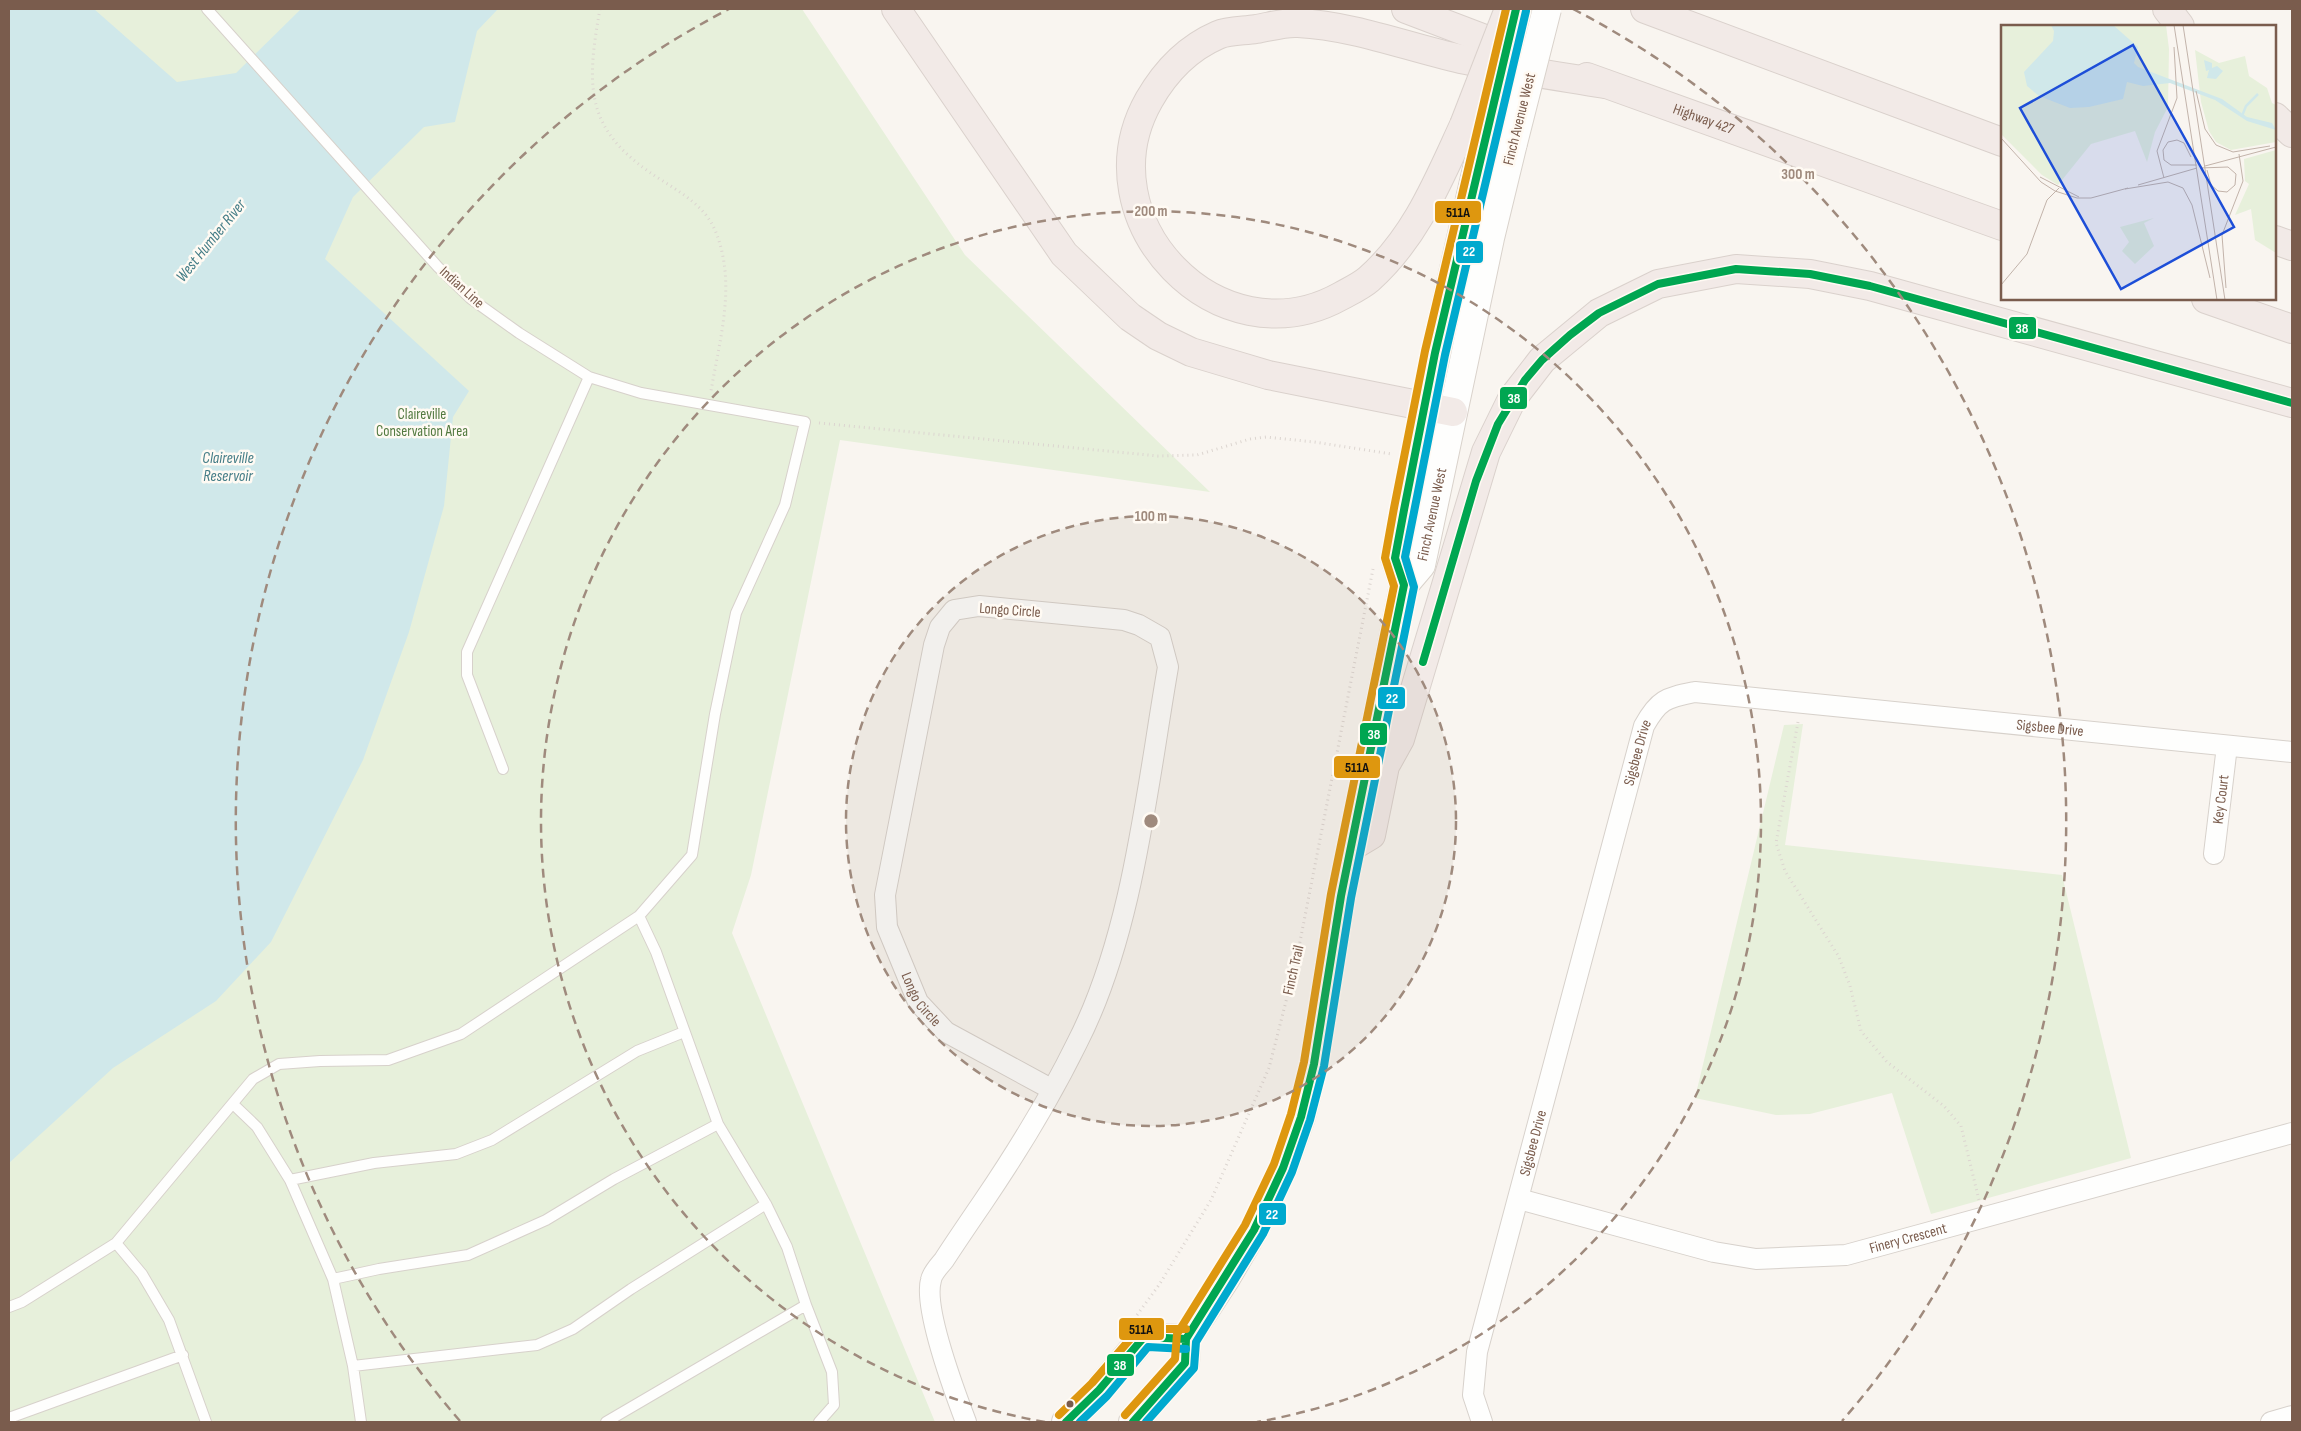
<svg xmlns="http://www.w3.org/2000/svg" width="2301" height="1431" font-family="'Sofia Sans Condensed',sans-serif">
<style>
.green{fill:#e7f0db}
.water{fill:#d0e8ea}
.lines{fill:none;stroke-linecap:round;stroke-linejoin:round}
.service-casing{stroke:#d7d1cb;stroke-width:12}
.minor-casing{stroke:#d7d1cb;stroke-width:22}
.secondary-casing{stroke:#d9d2cb;stroke-width:30}
.motorway-casing{stroke:#dad1cc;stroke-width:30}
.path{stroke:#dcd5d0;stroke-width:3;stroke-dasharray:1 4;stroke-linecap:butt}
.service{stroke:#fefefd;stroke-width:10}
.minor{stroke:#fefefd;stroke-width:20}
.secondary{stroke:#fefefd;stroke-width:28}
.motorway{stroke:#f2eae7;stroke-width:28}
.secondary-bridge-casing{stroke:#d9d2cb;stroke-width:30;stroke-linecap:butt}
.motorway-bridge-casing{stroke:#dad1cc;stroke-width:30;stroke-linecap:butt}
.secondary-bridge{stroke:#fefefd;stroke-width:28}
.motorway-bridge{stroke:#f2eae7;stroke-width:28}
.bus-1-casing{stroke:#fffaf3;stroke-width:11}
.bus-2-casing{stroke:#fffaf3;stroke-width:11}
.bus-3-casing{stroke:#fffaf3;stroke-width:11}
.bus-1{stroke:#00a651;stroke-width:8}
.bus-2{stroke:#00a9ce;stroke-width:8}
.bus-3{stroke:#de970f;stroke-width:8}
.ring{fill:none;stroke:#9f8a7d;stroke-width:2.5;stroke-dasharray:9 6}
.bus-dot{fill:#7a5c4d;stroke:#fffaf3;stroke-width:2}
.labels{text-anchor:middle;stroke-width:5;stroke-linejoin:round;paint-order:stroke}
.street-label{font-size:15px;fill:#7a5c4d;stroke:#fffaf3}
.park-label{font-size:15px;fill:#537a41;stroke:#fffaf3}
.water-label{font-size:16px;font-style:italic;fill:#437c86;stroke:#fffaf3}
.inset-river{fill:none;stroke:#d0e8ea;stroke-width:2.5}
.inset-road{fill:none;stroke:#c2b3aa;stroke-width:1}
.view{fill:#1d4ed8;fill-opacity:0.15;stroke:#1d4ed8;stroke-width:2.5}
.inset-edge{fill:none;stroke:#7a5c4d;stroke-width:2.5}
.centre{fill:#9f8a7d;stroke:#fffaf3;stroke-width:2.5}
.ring-label{font-size:15px;text-anchor:middle;font-weight:bold;fill:#9f8a7d;stroke:#fffaf3;stroke-width:5;stroke-linejoin:round;paint-order:stroke}
.line-badge{stroke:#fffaf3;stroke-width:2}
.badge-label{font-size:14px;text-anchor:middle;font-weight:bold;fill:#fff}
.pale-badge-label{font-size:14px;text-anchor:middle;font-weight:bold;fill:#111}
</style>
<rect width="100%" height="100%" fill="#f9f5f0"/>
<!-- green -->
<path class="green" d="M9,9H802L965,255L1210,492L840,440L751,875L732,933L935,1422H9Z
M1803,724L1785,845L2062,875L2131,1158L1931,1214L1892,1093L1810,1114L1776,1115L1695,1098L1784,725Z"/>
<!-- water -->
<path class="water" d="M9,9H94L177,82L236,73L301,9H498L477,31L455,122L424,127L353,197L325,259L469,391L453,417L444,506L409,632L363,760L271,942L216,1001L113,1068L9,1163Z"/>
<g class="lines">
<defs>
<path id="service" d="M207,9L438,267L470,298L519,333L589,377L641,393L805,422L785,505L736,613L715,714L692,855L639,916
M503,769L467,675V652L589,377
M233,1104L257,1127L290,1180L333,1279L353,1366L361,1422
M290,1180L374,1163L456,1154L492,1140L637,1051L684,1032
M116,1243L142,1274L169,1320L206,1422
M333,1279L379,1269L468,1255L546,1220L614,1179L718,1124
M9,1307L22,1302L116,1243L253,1079L279,1064L320,1061L388,1060L461,1034L639,916L656,952L718,1124L766,1204L787,1247L806,1305L832,1372L834,1405L819,1422
M353,1366L537,1345L573,1329L631,1289L766,1204
M9,1418L183,1355
M606,1422L806,1305"/>
<g id="minor">
<path id="s1" d="M2214,854L2227,746"/>
<path id="s2" d="M1519,1199L1714,1252L1756,1259L1846,1255L2292,1133"/>
<path id="s3" d="M966,1422C955,1393 923,1308 931,1280C932,1273 940,1265 944,1260C957,1240 970,1221 983,1202C1017,1152 1050,1098 1077,1043C1133,934 1147,787 1168,667L1160,637L1139,625L1124,620L979,606L954,610L940,627L934,645L885,895L887,927L918,1002L946,1032L1051,1089"/>
<path id="s4" d="M1482,1422L1473,1395L1477,1352L1644,726C1659,699 1666,698 1695,692L2292,752"/>
<path d="M2271,1422L2292,1416"/>
</g>
<g id="secondary">
<path id="s5" d="M1404,585L1421,565L1490,238L1513,143"/>
<path d="M1066,1422L1099,1390L1144,1337L1186,1339"/>
<path d="M1133,1422L1185,1363L1186,1339L1226,1278L1254,1230L1283,1168L1301,1117L1314,1064L1341,896L1404,585L1395,558L1404,510L1435,353L1485,133"/>
</g>
<g id="motorway">
<path d="M896,9L1064,254L1130,317L1158,336L1191,352L1268,375L1453,412"/>
<path d="M1406,9L1519,52"/>
<path d="M1645,9L2002,142"/>
<path d="M2167,9L2180,26"/>
<path id="s6" d="M1587,77L2002,226"/>
<path d="M2275,117L2292,133"/>
<path d="M1464,125C1438,181 1416,237 1369,279C1361,286 1350,291 1341,296C1219,364 1081,220 1149,100C1165,72 1188,48 1218,35C1229,30 1244,31 1256,29C1269,27 1285,22 1298,23C1355,26 1407,47 1461,59C1509,69 1557,76 1605,84"/>
<path d="M2275,240L2292,246"/>
<path d="M2206,299L2292,329"/>
<path d="M1351,847L1371,835L1385,766L1400,739L1486,452L1512,399L1542,360L1599,313L1658,284L1736,269L1810,274L1870,286L2292,403"/>
</g>
</defs>
<!-- service casing -->
<use href="#service" class="service-casing"/>
<!-- minor casing -->
<use href="#minor" class="minor-casing"/>
<!-- secondary casing -->
<use href="#secondary" class="secondary-casing"/>
<!-- motorway casing -->
<use href="#motorway" class="motorway-casing"/>
<!-- path -->
<path class="path" d="M600,9C585,92 586,133 663,181C683,194 705,207 715,230C737,283 720,337 711,391
M819,423L1158,456L1197,455L1250,439L1266,437L1314,442L1392,454
M1798,722L1776,843L1785,871L1839,957L1850,986L1861,1031L1887,1062L1944,1106L1961,1126L1979,1200
M1137,1315L1159,1285L1211,1200L1269,1068L1296,962L1373,569"/>
<!-- service -->
<use href="#service" class="service"/>
<!-- minor -->
<use href="#minor" class="minor"/>
<!-- secondary -->
<use href="#secondary" class="secondary"/>
<!-- motorway -->
<use href="#motorway" class="motorway"/>
<defs>
<path id="secondary-bridge" d="M1485,133L1511,27
M1513,143L1547,9"/>
<path id="motorway-bridge" d="M1464,125L1509,9"/>
</defs>
<!-- secondary-bridge casing -->
<use href="#secondary-bridge" class="secondary-bridge-casing"/>
<!-- motorway-bridge casing -->
<use href="#motorway-bridge" class="motorway-bridge-casing"/>
<!-- secondary-bridge -->
<use href="#secondary-bridge" class="secondary-bridge"/>
<!-- motorway-bridge -->
<use href="#motorway-bridge" class="motorway-bridge"/>
<defs>
<path id="bus-1" d="M1423,662L1476,481L1498,424L1525,380L1542,360L1570,335L1599,313L1658,284L1736,269L1810,274L1870,286L2292,403
M1066,1422L1099,1390L1144,1337L1186,1339
M1133,1422L1185,1363L1186,1339L1254,1230L1283,1168L1301,1117L1314,1064L1341,896L1404,585L1395,558L1404,510L1435,353L1516,9"/>
<path id="bus-2" d="M1080,1422L1107,1396L1148,1347L1186,1349
M1146,1422L1194,1368L1196,1342L1263,1234L1292,1172L1310,1120L1324,1066L1351,898L1414,587L1405,557L1414,512L1445,355L1526,11"/>
<path id="bus-3" d="M1059,1415L1092,1383L1139,1329H1186
M1125,1415L1175,1359L1177,1334L1245,1225L1274,1164L1291,1114L1304,1062L1331,894L1394,586L1385,558L1394,508L1425,351L1506,9"/>
</defs>
<!-- bus-1 casing -->
<use href="#bus-1" class="bus-1-casing"/>
<!-- bus-2 casing -->
<use href="#bus-2" class="bus-2-casing"/>
<!-- bus-3 casing -->
<use href="#bus-3" class="bus-3-casing"/>
<!-- bus-1 -->
<use href="#bus-1" class="bus-1"/>
<!-- bus-2 -->
<use href="#bus-2" class="bus-2"/>
<!-- bus-3 -->
<use href="#bus-3" class="bus-3"/>
</g>
<!-- distance rings -->
<circle cx="1151" cy="821" r="305" fill="#9f8a7d" fill-opacity=".12"/>
<g class="ring">
<circle cx="1151" cy="821" r="305"/>
<path d="M1045 1422A610 610 0 1 1 1257 1422"/>
<path d="M460 1421A915 915 0 0 1 729 9M1573 9A915 915 0 0 1 1842 1421"/>
</g>
<!-- markers -->
<circle class="bus-dot" cx="1070" cy="1404" r="4.5"/>
<g class="labels">
<!-- street labels -->
<g class="street-label">
<text transform="translate(1519 119) rotate(-76)" y="5">Finch Avenue West</text>
<text dy="5" stroke="none"><textPath href="#s6" startOffset="124">Highway 427</textPath></text>
<text transform="translate(462 287) rotate(42)" y="5">Indian Line</text>
<text dy="5" stroke="none"><textPath href="#s5" startOffset="78">Finch Avenue West</textPath></text>
<text transform="translate(1010 610) rotate(4)" y="5">Longo Circle</text>
<text dy="5" stroke="none"><textPath href="#s4" startOffset="1141">Sigsbee Drive</textPath></text>
<text dy="5" stroke="none"><textPath href="#s4" startOffset="692">Sigsbee Drive</textPath></text>
<text dy="5" stroke="none"><textPath href="#s1" startOffset="55">Key Court</textPath></text>
<text transform="translate(1293 970) rotate(-77)" y="5">Finch Trail</text>
<text dy="5" stroke="none"><textPath href="#s3" startOffset="1465">Longo Circle</textPath></text>
<text dy="5" stroke="none"><textPath href="#s4" startOffset="288">Sigsbee Drive</textPath></text>
<text dy="5" stroke="none"><textPath href="#s2" startOffset="399">Finery Crescent</textPath></text>
</g>
<!-- park labels -->
<g class="park-label">
<text x="422" y="419">Claireville<tspan x="422" dy="17">Conservation Area</tspan></text>
</g>
<!-- water labels -->
<g class="water-label">
<text transform="translate(210 240) rotate(-51)" y="6">West Humber River</text>
<text x="228" y="463">Claireville<tspan x="228" dy="18">Reservoir</tspan></text>
</g>
</g>
<!-- overview -->
<g transform="translate(2001 25)">
<rect width="275" height="275" fill="#f9f5f0"/>
<path d="M0,0H165L168,24L167,82L154,107L146,137L134,106L90,119L57,160L41,150L0,109ZM194,25L218,38L244,31L248,51L266,63L271,78L275,80V117L230,125L215,117L208,106L200,77ZM275,125V228L254,215L250,184L234,190L248,159L244,156L243,134ZM153,193L143,198L153,221L134,239L121,226L128,217L119,202Z" fill="#e7f0db"/>
<path d="M50,0H112L137,22L133,38L137,42L221,74L246,92L271,98L275,105L246,96L214,75L169,58L142,61L126,57L122,74L88,82L69,83L38,71L26,61L23,47L52,16L53,6ZM203,35L211,38V43L216,41L222,46L215,54L206,53L208,45L205,46Z" fill="#d0e8ea"/>
<path class="inset-river" d="M241,91L245,81L257,69"/>
<path class="inset-road" d="M173,0L216,275M182,0L224,275M195,66L204,104L215,120L232,127L269,121M0,113L40,157L54,166L76,173H90L127,163M190,132L183,118L176,115L167,117L162,125L163,135L170,140H196M204,141L275,122M199,143L227,142L235,149L234,160L226,167L217,166L210,160L206,145M39,152L78,172M163,153L156,126L176,73L173,22M137,160L196,143M124,164L167,157L182,163L191,180L209,253M0,260L26,229L46,175L58,163M225,263L221,210L242,156L238,129"/>
<path class="view" d="M132,20L233,202L120,264L19,83Z"/>
<rect width="275" height="275" class="inset-edge"/>
</g>
<circle cx="1151" cy="821" r="8" class="centre"/>
<g class="ring-label">
<text x="1798" y="179">300 m</text>
<text x="1151" y="216">200 m</text>
<text x="1151" y="521">100 m</text>
</g>
<g class="line-badge">
<rect x="1434" y="200" width="48" height="24" rx="5" fill="#de970f"/>
<rect x="1455" y="240" width="29" height="24" rx="5" fill="#00a9ce"/>
<rect x="2008" y="316" width="29" height="24" rx="5" fill="#00a651"/>
<rect x="1499" y="386" width="29" height="24" rx="5" fill="#00a651"/>
<rect x="1377" y="686" width="29" height="24" rx="5" fill="#00a9ce"/>
<rect x="1359" y="722" width="29" height="24" rx="5" fill="#00a651"/>
<rect x="1333" y="755" width="48" height="24" rx="5" fill="#de970f"/>
<rect x="1258" y="1202" width="29" height="24" rx="5" fill="#00a9ce"/>
<rect x="1118" y="1317" width="47" height="24" rx="5" fill="#de970f"/>
<rect x="1106" y="1353" width="29" height="24" rx="5" fill="#00a651"/>
</g>
<g class="badge-label">
<text x="1469" y="256">22</text>
<text x="2022" y="333">38</text>
<text x="1514" y="403">38</text>
<text x="1392" y="703">22</text>
<text x="1374" y="739">38</text>
<text x="1272" y="1219">22</text>
<text x="1120" y="1370">38</text>
</g>
<g class="pale-badge-label">
<text x="1458" y="217">511A</text>
<text x="1357" y="772">511A</text>
<text x="1141" y="1334">511A</text>
</g>
<!-- border -->
<rect width="2301" height="1431" fill="none" stroke="#7a5c4d" stroke-width="20"/>
</svg>
